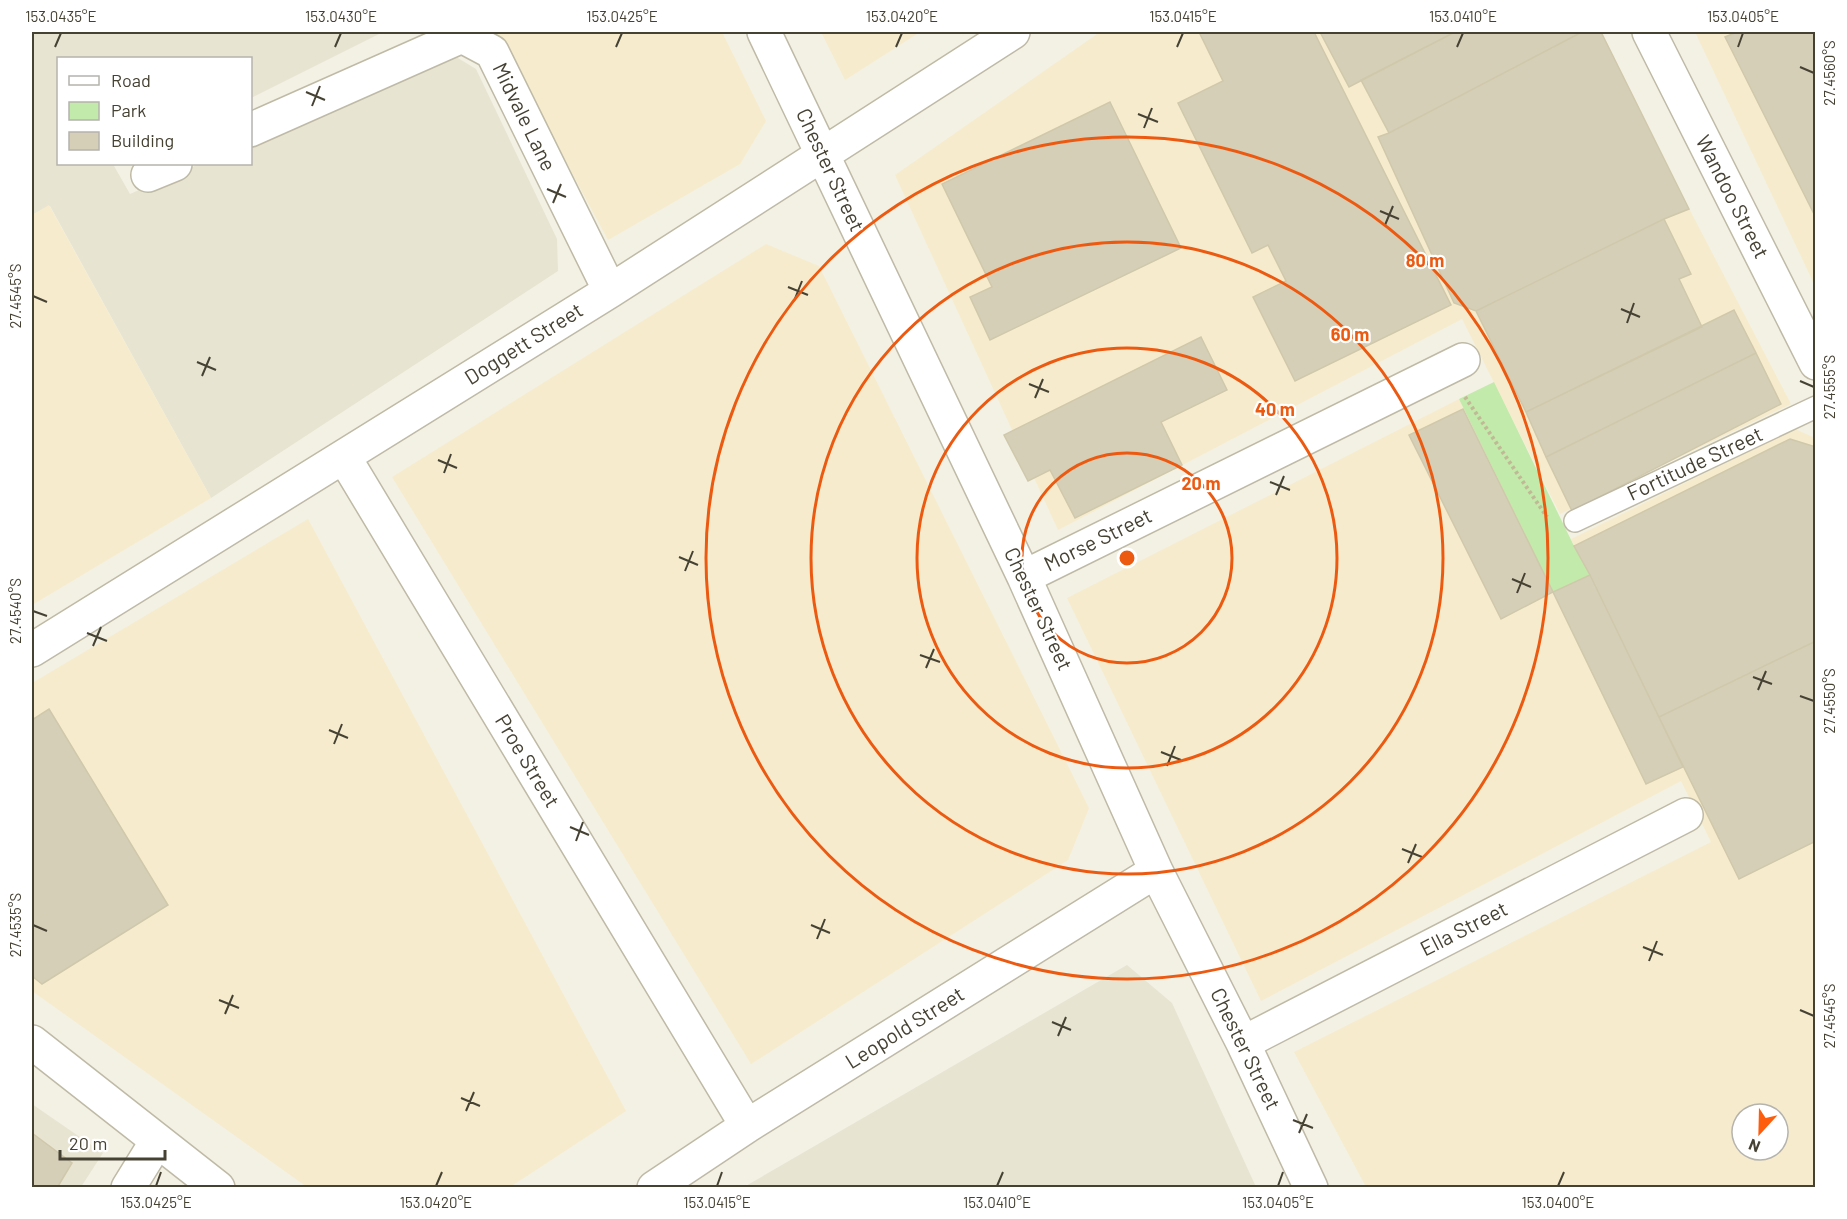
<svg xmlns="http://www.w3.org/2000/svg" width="1847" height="1219" font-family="Barlow,sans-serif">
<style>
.residential{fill:#e7e4d1}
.commercial{fill:#f6eccd;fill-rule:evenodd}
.green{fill:#c2eaaa}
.building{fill:#d5cfb8;stroke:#d0c8ab;stroke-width:1.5}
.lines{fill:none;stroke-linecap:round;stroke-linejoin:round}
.service-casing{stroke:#bfbaa6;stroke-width:24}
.minor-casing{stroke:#bfbaa6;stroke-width:36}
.tertiary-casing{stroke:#bfbaa6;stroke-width:36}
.path{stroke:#c1b996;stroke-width:4;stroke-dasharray:3 3;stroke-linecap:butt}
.service{stroke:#fff;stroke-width:21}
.minor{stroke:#fff;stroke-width:33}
.tertiary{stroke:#fff;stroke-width:33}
.ticks{fill:none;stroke:#454133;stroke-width:2}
.ring{fill:none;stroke:#ec5a12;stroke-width:3}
.labels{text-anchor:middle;stroke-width:4.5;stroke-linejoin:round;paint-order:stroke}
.street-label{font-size:21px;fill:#454133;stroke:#fff}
.centre{fill:#ec5a12;stroke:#fff;stroke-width:3}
.ring-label{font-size:18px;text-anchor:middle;font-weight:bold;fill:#ec5a12;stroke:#fff;stroke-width:4.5;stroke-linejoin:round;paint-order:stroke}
.neatline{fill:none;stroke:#454133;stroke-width:2}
.ticks-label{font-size:15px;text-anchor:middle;fill:#454133}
</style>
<rect width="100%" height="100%" fill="#f3f1e4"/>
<!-- residential -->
<path class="residential" d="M32,32H383L251,98L250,58H58V164H118L114,166L130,194L199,164H250L251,140L448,52L476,69L557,239L558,271L211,498L50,206L32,215Z
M1127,965L1172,1003L1256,1187H744Z
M32,1104L103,1153L81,1187H32Z"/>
<!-- commercial -->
<path class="commercial" d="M496,32H722L766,121L740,164L608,240Z
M821,32H920L845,80Z
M1100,32H1597L1791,404L1560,514L1462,319L1058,530L895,175Z
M1695,32H1815V286Z
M49,205L211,498L32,605V215Z
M766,244L819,266L1089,808L1068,860L751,1064L392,477Z
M1459,399L1553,592L1574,546L1571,539L1795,429L1815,438V1187H1366L1294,1052L1711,842L1681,781L1261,1001L1067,598ZM1742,1114H1778V1150H1742Z
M308,519L626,1111L510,1187H307L32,991V683Z"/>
<!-- green -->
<path class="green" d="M1494,382L1574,546L1590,575L1553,592L1459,399Z"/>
<!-- building -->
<path class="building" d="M1199,32H1314L1451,305L1295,381L1253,297L1286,281L1268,245L1252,253L1178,103L1223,81Z
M1320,32H1455L1349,87Z
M1455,32H1582L1389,133L1361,80Z
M1582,32H1601L1689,209L1664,219L1476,311L1454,303L1378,137L1389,133Z
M1737,32H1816V218L1725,37Z
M1110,102L1181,248L990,340L970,297L992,287L942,184Z
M1664,219L1691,274L1679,279L1702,327L1526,412L1476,311Z
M1734,310L1756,353L1546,457L1526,412Z
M1201,337L1227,390L1161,422L1182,465L1075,518L1050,470L1028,481L1004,435Z
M1756,353L1781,404L1572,511L1546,457Z
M1463,409L1553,592L1501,619L1409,435Z
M1790,439L1816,447V641L1659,717L1590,575L1574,546Z
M1590,575L1683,767L1646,784L1553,592Z
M1816,641V841L1739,879L1659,717Z
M49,709L168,905L42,984L32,976V720Z
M32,1133L72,1163L57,1188H32Z"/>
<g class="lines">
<defs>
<path id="service" d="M1575,521L1816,407"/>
<path id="minor" d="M764,32L1024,577L1156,871L1243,1043L1311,1188
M1649,32L1816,363
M250,130L462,36L492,52L610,291
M148,175L175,164
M344,457L747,1126
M1024,577L1463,360
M32,650L610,291L1013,32
M1243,1043L1686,815
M128,1188L157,1141
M654,1188L747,1126L1156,871"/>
<path id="tertiary" d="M32,1042L218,1188"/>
</defs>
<!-- service casing -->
<use href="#service" class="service-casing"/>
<!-- minor casing -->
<use href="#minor" class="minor-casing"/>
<!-- tertiary casing -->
<use href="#tertiary" class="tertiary-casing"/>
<!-- path -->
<path class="path" d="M1465,397L1547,517"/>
<!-- service -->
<use href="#service" class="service"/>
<!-- minor -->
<use href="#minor" class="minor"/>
<!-- tertiary -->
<use href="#tertiary" class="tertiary"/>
</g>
<!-- ticks -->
<path class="ticks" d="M55,47L61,33M335,47L341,33M616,47L622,33M896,47L902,33M1177,47L1183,33M1457,47L1463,33M1738,47L1743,33M1800,67L1814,73M306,92L325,100M312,106L320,86M1138,114L1158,122M1144,128L1152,108M547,189L566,197M553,203L561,184M1380,211L1399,219M1385,225L1393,206M788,287L808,295M33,296L47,302M794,301L802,281M1621,309L1640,317M1627,323L1634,303M197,362L216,370M202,376L210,357M1800,381L1814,387M1029,384L1049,392M1035,398L1043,379M438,460L457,468M444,473L451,454M1270,482L1290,490M1276,495L1284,476M679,557L698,565M685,571L693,551M1512,579L1531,587M1517,593L1525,573M33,611L47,616M87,633L107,641M93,646L101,627M920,655L940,662M926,668L934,649M1753,677L1772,684M1758,690L1766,671M1800,696L1814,701M329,730L348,738M334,744L342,724M1161,752L1181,760M1167,766L1175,746M570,827L589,835M576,841L583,822M1402,849L1422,857M1408,863L1416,844M33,925L47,931M811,925L830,933M817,939L825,919M1643,947L1663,955M1649,961L1657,941M219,1000L239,1008M1800,1010L1814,1016M225,1014L233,995M1052,1022L1071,1030M1058,1036L1066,1017M461,1098L480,1106M466,1111L474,1092M1293,1120L1313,1128M1299,1133L1307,1114M156,1186L161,1172M436,1186L442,1172M717,1186L722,1172M997,1186L1003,1172M1278,1186L1283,1172M1558,1186L1564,1172"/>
<!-- distance rings -->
<g class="ring">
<circle cx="1127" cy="558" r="105"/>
<circle cx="1127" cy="558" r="210"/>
<circle cx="1127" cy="558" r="316"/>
<circle cx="1127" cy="558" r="421"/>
</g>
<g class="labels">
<!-- street labels -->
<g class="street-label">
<text transform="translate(524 117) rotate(64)" y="7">Midvale Lane</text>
<text transform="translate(830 170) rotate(65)" y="7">Chester Street</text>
<text transform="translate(1732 197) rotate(63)" y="7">Wandoo Street</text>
<text transform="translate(524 344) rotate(-32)" y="7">Doggett Street</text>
<text transform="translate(1695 464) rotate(-25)" y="7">Fortitude Street</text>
<text transform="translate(1098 540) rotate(-26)" y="7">Morse Street</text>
<text transform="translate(1038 609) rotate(65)" y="7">Chester Street</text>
<text transform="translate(527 761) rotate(59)" y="7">Proe Street</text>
<text transform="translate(1464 929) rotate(-27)" y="7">Ella Street</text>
<text transform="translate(905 1028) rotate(-32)" y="7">Leopold Street</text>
<text transform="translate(1245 1049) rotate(64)" y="7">Chester Street</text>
</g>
</g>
<circle cx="1127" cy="558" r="9" class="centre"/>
<g class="ring-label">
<text x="1425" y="267">80 m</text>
<text x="1350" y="341">60 m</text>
<text x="1275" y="416">40 m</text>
<text x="1201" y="490">20 m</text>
</g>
<!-- border -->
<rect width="1847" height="1219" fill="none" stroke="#ffffff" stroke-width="66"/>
<!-- legend -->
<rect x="57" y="57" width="195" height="108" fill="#ffffff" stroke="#b5b3ad" stroke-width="1.5"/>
<rect x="69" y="76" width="30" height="9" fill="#ffffff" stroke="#b5b3ad" stroke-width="1.5"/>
<text x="111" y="87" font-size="18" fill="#454133">Road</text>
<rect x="69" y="102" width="30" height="18" fill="#c2eaaa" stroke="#b5b3ad" stroke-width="1.5"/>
<text x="111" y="117" font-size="18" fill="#454133">Park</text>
<rect x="69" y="132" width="30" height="18" fill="#d5cfb8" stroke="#b5b3ad" stroke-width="1.5"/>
<text x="111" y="147" font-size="18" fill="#454133">Building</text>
<!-- north arrow -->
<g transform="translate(1760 1132) rotate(202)"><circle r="28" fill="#ffffff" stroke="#b5b3ad" stroke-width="1.5"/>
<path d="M0-4.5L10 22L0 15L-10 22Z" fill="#ff5d0e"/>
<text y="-9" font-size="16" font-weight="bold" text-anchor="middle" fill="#454133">N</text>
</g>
<!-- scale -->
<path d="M60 1150v9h105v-9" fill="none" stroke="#454133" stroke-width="3"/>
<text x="69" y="1150" font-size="18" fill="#454133" stroke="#ffffff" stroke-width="4.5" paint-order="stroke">20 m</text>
<rect x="33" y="33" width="1781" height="1153" class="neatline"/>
<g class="ticks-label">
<text x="61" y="22">153.0435°E</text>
<text x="341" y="22">153.0430°E</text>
<text x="622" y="22">153.0425°E</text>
<text x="902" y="22">153.0420°E</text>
<text x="1183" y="22">153.0415°E</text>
<text x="1463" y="22">153.0410°E</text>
<text x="1743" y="22">153.0405°E</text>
<text transform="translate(1830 73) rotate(-90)" y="5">27.4560°S</text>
<text transform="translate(16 296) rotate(-90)" y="5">27.4545°S</text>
<text transform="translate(1830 387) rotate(-90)" y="5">27.4555°S</text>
<text transform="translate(16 611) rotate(-90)" y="5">27.4540°S</text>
<text transform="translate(1830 701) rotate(-90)" y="5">27.4550°S</text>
<text transform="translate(16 925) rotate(-90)" y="5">27.4535°S</text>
<text transform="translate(1830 1016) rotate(-90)" y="5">27.4545°S</text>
<text x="156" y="1208">153.0425°E</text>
<text x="436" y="1208">153.0420°E</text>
<text x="717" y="1208">153.0415°E</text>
<text x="997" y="1208">153.0410°E</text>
<text x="1278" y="1208">153.0405°E</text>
<text x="1558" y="1208">153.0400°E</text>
</g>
</svg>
